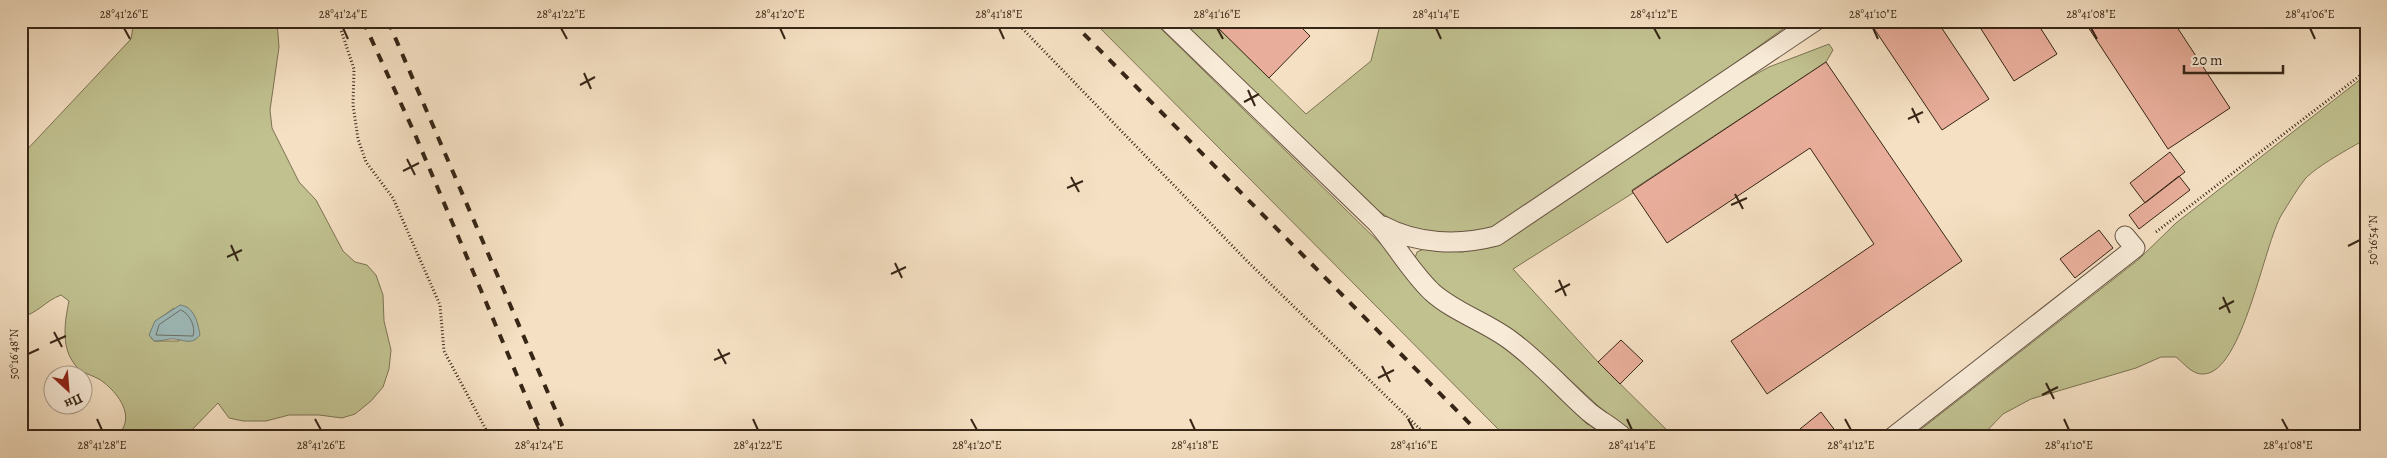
<svg xmlns="http://www.w3.org/2000/svg" width="2387" height="458" font-family="Alegreya,serif">
<style>
.green{fill:#c1c190;stroke:#7c7453;fill-rule:evenodd}
.water{fill:#9ebbbb;stroke:#757f79}
.lines{fill:none;stroke-linecap:round;stroke-linejoin:round}
.shore{stroke:#6a7068;stroke-width:1}
.building{fill:#e9ae9b;stroke:#372616}
.lane-casing{stroke:#665441;stroke-width:21}
.path{stroke:#372616;stroke-width:3;stroke-dasharray:1 2.5;stroke-linecap:butt}
.lane{stroke:#f8ebd8;stroke-width:19}
.rail{stroke:#372616;stroke-width:4;stroke-dasharray:9 9;stroke-linecap:butt}
.ticks{fill:none;stroke:#372616;stroke-width:2}
.neatline{fill:none;stroke:#372616;stroke-width:2}
.ticks-label{font-size:12px;text-anchor:middle;fill:#372616}
</style>
<rect width="100%" height="100%" fill="#f5e0c3"/>
<filter id="stains"><feTurbulence type="fractalNoise" baseFrequency=".004" numOctaves="4"/><feColorMatrix values="0 0 0 0 .2 0 0 0 0 .09 0 0 0 0 .02 0 0 0 .5 -.17"/></filter>
<radialGradient id="worn" r=".72"><stop offset=".6" stop-color="#630" stop-opacity="0"/><stop offset="1" stop-color="#630" stop-opacity=".3"/></radialGradient>
<!-- green -->
<path class="green" d="M134,21L277,22L279,47L270,110L272,128L299,182L316,200L343,251L355,262L367,265L376,275L383,295L384,321L391,350L389,369L383,387L371,401L355,414L342,418L319,415H289L266,421H243L229,418L218,403L185,437H117C120,433 124,428 125,423C129,407 114,390 102,381C92,374 80,374 73,362C61,345 65,320 69,301L61,295C45,301 37,314 21,317V156L131,39ZM174,308L179,341H154L151,338L156,321Z
M1093,21H1153L1389,252L1508,347L1587,424L1603,428L1613,437H1506Z
M1182,21H1211L1306,114L1371,61L1381,21H1794L1684,100L1493,229C1462,238 1423,234 1393,220C1385,216 1377,210 1370,204Z
M1829,44L1833,50L1826,62L1632,190L1633,193L1513,269L1598,362L1674,437H1632L1533,346L1494,319L1445,294L1429,277L1415,258L1417,252L1424,249L1462,252L1482,248L1740,83L1769,67Z
M2366,75V139C2350,148 2317,166 2305,179C2297,189 2289,203 2282,214C2264,243 2243,372 2204,374C2192,375 2185,364 2176,357H2161L2136,368L2031,399L2003,414L1981,437H1911L2138,260L2176,223Z"/>
<!-- water -->
<path class="water" d="M180,305C194,306 198,323 200,335C191,347 182,338 170,339C164,340 160,341 154,341L149,335L155,321Z"/>
<g class="lines">
<!-- shore -->
<path class="shore" d="M181,310C190,314 196,327 193,336L156,335L159,325Z"/>
</g>
<!-- building -->
<path class="building" d="M1211,21H1295L1310,36L1269,78Z
M1874,21H1937L1989,99L1942,130L1871,24Z
M1976,21H2036L2057,54L2014,81Z
M2084,21H2173L2230,108L2168,149Z
M1826,62L1962,261L1767,394L1731,341L1874,244L1810,148L1667,243L1632,191Z
M2170,152L2185,172L2145,203L2130,183Z
M2179,176L2190,190L2139,229L2129,215Z
M2099,230L2113,248L2075,278L2060,259Z
M1621,340L1643,361L1620,384L1598,362Z
M1821,412L1840,437H1806L1800,429Z"/>
<g class="lines">
<defs>
<path id="lane" d="M1168,21L1377,223C1396,245 1411,272 1432,292C1454,312 1486,322 1510,340C1539,361 1562,388 1589,412C1600,421 1612,427 1623,437
M1383,226C1417,244 1458,246 1496,236L1815,21
M1893,437L2135,248L2125,236"/>
</defs>
<!-- lane casing -->
<use href="#lane" class="lane-casing"/>
<!-- path -->
<path class="path" d="M338,21L354,69L353,105L358,139L366,162L393,198L440,305L444,351L490,437
M1015,21L1247,261L1428,437
M2156,232L2366,71"/>
<!-- lane -->
<use href="#lane" class="lane"/>
<!-- rail -->
<path class="rail" d="M363,21L414,132L543,437
M388,21L567,437
M1071,21L1483,437"/>
</g>
<!-- ticks -->
<path class="ticks" d="M124,28L130,39M343,28L348,39M561,28L567,39M780,28L785,39M999,28L1004,39M1217,28L1223,39M1436,28L1441,39M1654,28L1660,39M1873,28L1878,39M2091,28L2097,39M2310,28L2315,39M584,73L591,89M580,85L595,77M1248,90L1255,106M1244,102L1259,94M1912,108L1919,123M1908,119L1923,112M407,159L415,175M403,171L419,163M1071,177L1079,192M1067,188L1083,181M1735,194L1743,209M1731,205L1747,198M231,245L238,261M2348,246L2360,240M227,257L242,250M895,263L902,278M891,274L906,267M1559,280L1566,296M1555,292L1570,284M2223,297L2230,313M2219,309L2234,301M54,332L62,347M50,343L66,336M718,349L726,364M28,354L39,349M714,360L730,353M1382,366L1390,382M1378,378L1394,370M2046,383L2054,399M2042,395L2058,387M97,419L102,430M315,419L321,430M534,419L539,430M753,419L758,430M971,419L977,430M1190,419L1195,430M1408,419L1414,430M1627,419L1632,430M1845,419L1851,430M2064,419L2069,430M2282,419L2288,430"/>
<!-- margin -->
<rect width="2387" height="458" fill="none" stroke="#f5e0c3" stroke-width="55"/>
<!-- north arrow -->
<g transform="translate(68 390) rotate(154)"><circle r="24" fill="#f8ebd8" stroke="#ab9c8a"/>
<path d="M0-4L9 19L0 12L-9 19Z" fill="#8f2418"/>
<text y="-8" font-size="14" font-weight="bold" text-anchor="middle" fill="#372616">Пн</text>
</g>
<!-- scale -->
<path d="M2184 65v8h99v-8" fill="none" stroke="#372616" stroke-width="2.5"/>
<text x="2192" y="65" font-size="15" fill="#372616" stroke="#f8ebd8" stroke-width="4" paint-order="stroke">20 m</text>
<rect x="28" y="28" width="2332" height="402" class="neatline"/>
<g class="ticks-label">
<text x="124" y="18">28°41'26"E</text>
<text x="343" y="18">28°41'24"E</text>
<text x="561" y="18">28°41'22"E</text>
<text x="780" y="18">28°41'20"E</text>
<text x="999" y="18">28°41'18"E</text>
<text x="1217" y="18">28°41'16"E</text>
<text x="1436" y="18">28°41'14"E</text>
<text x="1654" y="18">28°41'12"E</text>
<text x="1873" y="18">28°41'10"E</text>
<text x="2091" y="18">28°41'08"E</text>
<text x="2310" y="18">28°41'06"E</text>
<text transform="translate(2373 240) rotate(-90)" y="4">50°16'54"N</text>
<text transform="translate(14 354) rotate(-90)" y="4">50°16'48"N</text>
<text x="102" y="449">28°41'28"E</text>
<text x="321" y="449">28°41'26"E</text>
<text x="539" y="449">28°41'24"E</text>
<text x="758" y="449">28°41'22"E</text>
<text x="977" y="449">28°41'20"E</text>
<text x="1195" y="449">28°41'18"E</text>
<text x="1414" y="449">28°41'16"E</text>
<text x="1632" y="449">28°41'14"E</text>
<text x="1851" y="449">28°41'12"E</text>
<text x="2069" y="449">28°41'10"E</text>
<text x="2288" y="449">28°41'08"E</text>
</g>
<rect width="100%" height="100%" filter="url(#stains)"/>
<rect width="100%" height="100%" fill="url(#worn)"/>
</svg>
